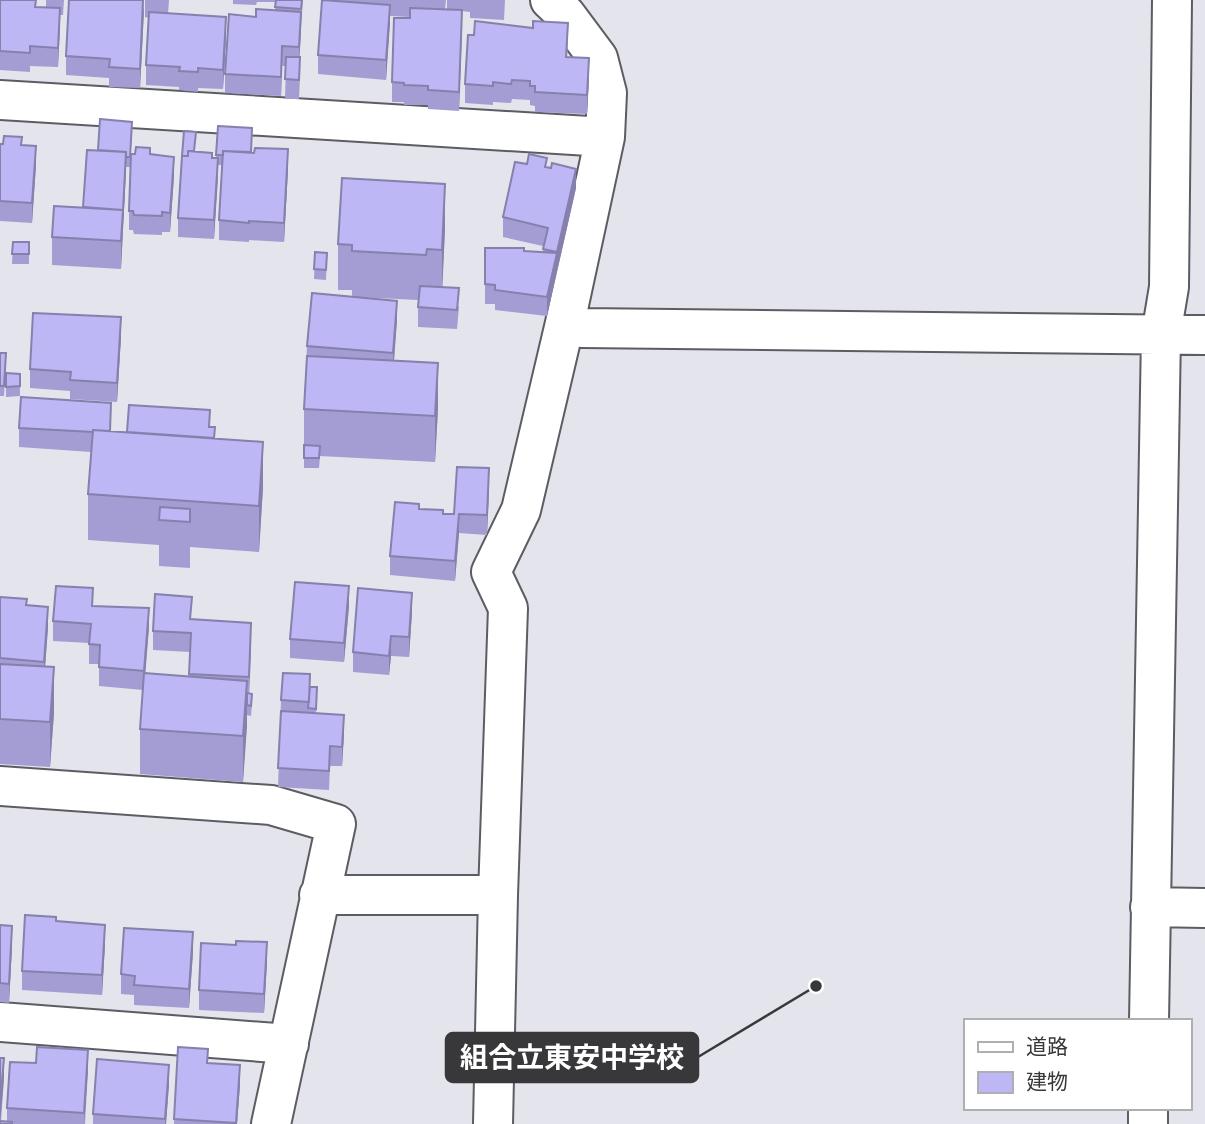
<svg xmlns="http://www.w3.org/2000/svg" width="1205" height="1124" font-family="'Space Grotesk','Noto Sans JP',sans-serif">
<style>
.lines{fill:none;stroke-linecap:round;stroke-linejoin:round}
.minor-casing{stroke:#5c5c63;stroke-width:42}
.minor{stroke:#fff;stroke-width:38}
.wall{fill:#a39dd3}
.shaded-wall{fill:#8580ac}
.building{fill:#beb7f5;stroke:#8580ac;stroke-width:2}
.leader{fill:none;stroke:#38383b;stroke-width:2.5}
.callout-dot{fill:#38383b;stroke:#fff;stroke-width:2.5}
.callout{fill:#38383b;stroke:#38383b;stroke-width:2.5}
.callout-label{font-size:28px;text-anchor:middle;font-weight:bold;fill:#fff}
</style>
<rect width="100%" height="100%" fill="#e4e4ec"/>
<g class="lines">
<defs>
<path id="minor" d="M550,0L566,15L598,58L607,93L605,137L565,323L582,328L1205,335
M0,100L605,137
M0,786L271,805L336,824L271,1124
M319,895H498L493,1124
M498,895L508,608L491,572L521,510L565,323
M1150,907L1205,908
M1149,1021L1161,335L1169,287L1172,0
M0,1022L289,1044
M1148,1124V1108"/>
</defs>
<!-- minor casing -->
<use href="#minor" class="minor-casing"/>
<!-- minor -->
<use href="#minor" class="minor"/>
</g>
<!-- wall -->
<path class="wall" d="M0,0L36,7H46V0H64L63,15H60L58,67L30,66V72L0,70Z
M145,0H169L168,14L226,36L223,89L198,88V92L179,90V87L146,85V65L149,18L145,17Z
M233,0H303L299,57L300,77L299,99H285L286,66H282L281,96L225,93V74L256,17L275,10L276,2H257L256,5L233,4Z
M322,0H446L445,10H447V0H505L504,20L470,18V12L462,11L459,111L428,109V105H404V102H392V82L410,17L390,16L386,80L318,74V55Z
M144,10L140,88L109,87V78L66,75V56Z
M568,42L567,57L589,78L587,114L535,112V106L530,105V100L512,99L511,103L493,102V105L465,103V84Z
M218,126L252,138L251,152L288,169L284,242L249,240V242L219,240V220L222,165H218L214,239L178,237V218L212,158H216Z
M132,132L130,167H126L121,269L52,265V237L83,207L98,150Z
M0,144L22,145L36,165L32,223L0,221Z
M150,154L174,176L170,232H162V235L134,234L133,230H129V211Z
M527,164L547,167L576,188L547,316L495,310V304H485V248L543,252V246L503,237V217Z
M445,229L442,287L459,307L457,329L418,327V300L355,297L397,320L394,361L438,409L435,462L320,456L319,468H304V409L307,346L352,297V290H338V244Z
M13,242H29V264H12Z
M315,252L327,253L326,280L314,279Z
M121,337L117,402L70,399V391L30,388V369Z
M0,353L6,363L4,396H0Z
M6,373L20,374V396L6,397Z
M210,427L215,438L263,487L259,552L190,547V568L159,566V545L88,540V494L91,452L19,447V428L127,432Z
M489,488L487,535L459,533L455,581L390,575V556L419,509L443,514H454Z
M0,597L27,605L48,627L45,667L54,713L50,767L0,764Z
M93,606L149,627L145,673L189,677L190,652L153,650V631L192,620L251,642L249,694L252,704L251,716L247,715L243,782L140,774V729L143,690L99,686V664H89V643L53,641V621Z
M349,606L344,662L290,658V639Z
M412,612L409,657L391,656L389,675L353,672V652Z
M310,687L317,697L316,713L344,734L342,766H330L329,790L278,787L281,700Z
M0,925L12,946L9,1003L0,1002Z
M105,944L102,995L22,990V971Z
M193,952L189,1008L134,1005V995L121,994V974Z
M267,962L264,1013L199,1010V990Z
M178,1047L208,1063L240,1085L237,1124H174Z
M0,1058L4,1078L1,1122H7V1108L88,1070L85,1124H0Z
M169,1084L166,1124H93V1114Z"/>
<!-- shaded-wall -->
<path class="shaded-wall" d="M144,0V10L140,88V69Z
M390,5V24L386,80V60Z
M60,8V27L58,67V48Z
M462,10V30L459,111V92Z
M301,12V31L299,67V47Z
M226,17V36L223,89V70Z
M282,46V66L281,96V77Z
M589,58V78L587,114V95Z
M36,146V165L32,223V203Z
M288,149V169L284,242V223Z
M126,152V171L121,269V241Z
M174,157V176L170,232V213Z
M218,158V178L214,239V220Z
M576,169V188L547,316V297Z
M445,184V229L442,295V250Z
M397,301V320L393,372V353Z
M121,317V337L117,402V383Z
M438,363V409L435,462V416Z
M263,442V487L259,552V506Z
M489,468V488L487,535V515Z
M459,514V533L455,581V561Z
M349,586V606L344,662V643Z
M412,593V612L409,657V637Z
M48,607V627L44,681V662Z
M149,608V627L144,690V671Z
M251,623V642L249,696V677Z
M391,636V656L389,675V656Z
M54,667V713L50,767V722Z
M247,681V727L243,782V736Z
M344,715V734L342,766V747Z
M105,925V944L102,995V975Z
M12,926V946L9,1003V984Z
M193,932V952L189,1008V989Z
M267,942V962L264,1013V994Z
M88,1050V1070L84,1124V1113Z
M4,1058V1078L0,1124V1105Z
M169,1065V1084L166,1124H165Z
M240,1065V1085L237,1124H236Z"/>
<!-- building -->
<path class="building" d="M0,0H36L35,7L60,8L58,48L30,46V53L0,51Z
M69,0H143L140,69L109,67L110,59L66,56Z
M276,0H302L301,9L275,7Z
M322,0L390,5L386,60L318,55Z
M410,8L462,10L459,92L428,90V86L404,85V83L392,82L394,18H410Z
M256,9L301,12L299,47L282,46L281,77L225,74L229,14L256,17Z
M149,12L226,17L223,70L198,68V72L179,71L180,67L146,65Z
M475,21L533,28V21L568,23L566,57L589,58L587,95L535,92V86H530V81L512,80L511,84L493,82V86L465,84L468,35H474Z
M286,57H300L299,80L285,79Z
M100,119L132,122L130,157H126V152L98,150Z
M218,126L252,128L251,152L223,151V155H216Z
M184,131L196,132L194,151H188V156H182Z
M4,136L22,137L21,145L36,146L32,203L0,201V144H3Z
M136,147L150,148V154L174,157L170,213L162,212V216L134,215L133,211H129L131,154H135Z
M255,148L288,149L284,223L249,221V223L219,220L223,151L254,153Z
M87,150L126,152L123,210L83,207Z
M188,151L212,153V158H218L214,220L178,218L182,156H188Z
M529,154L547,158L545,167L551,168L552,163L576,169L557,252L543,249L548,228L503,217L515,162L527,164Z
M342,178L445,184L442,250L427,249L426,255L352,251V245L338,244Z
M54,206L123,210L121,241L52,237Z
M13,242H29V254H12Z
M485,248H524V251L557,253L547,297L495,290V285L485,284Z
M315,252L327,253L326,270L314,269Z
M420,286L459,288L457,310L418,307Z
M312,293L397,301L393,353L307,346Z
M33,313L121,317L117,383L70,380L71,372L30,369Z
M0,353H6L4,386H0Z
M307,356L438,363L435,416L304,409Z
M6,373L20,374V386L6,387Z
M21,397L111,403L110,431L93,430V432L19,428Z
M129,405L210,410L209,427H215L214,438L127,432Z
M93,430L263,442L259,506L88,494Z
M304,445L320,446L319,458H304Z
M457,467L489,468L487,515L459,514L455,561L390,556L395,502L419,504V509L443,510V514H454Z
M160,507L190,509V522L159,520Z
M295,582L349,586L344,643L290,639Z
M56,586L93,588L92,606L149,608L144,671L99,667L100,645L89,644L91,624L53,621Z
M358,588L412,593L409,637L391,636L389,656L353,652Z
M155,594L192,597L190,619L251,623L249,677L189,674L191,633L153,631Z
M0,597L27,599L26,605L48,607L44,662L0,658Z
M0,664L54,667L50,722L0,719Z
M144,673L247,681L243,736L140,729Z
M283,673L310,674L309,702L281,700Z
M310,687H317L316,709L308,708Z
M247,693L252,694L251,706L247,705Z
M281,711L344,715L342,747L330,746L329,771L278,768Z
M25,915L56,917V921L105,925L102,975L22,971Z
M0,925L12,926L9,984L0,983Z
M124,928L193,932L189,989L134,985L135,976L121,974Z
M236,941L267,942L264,994L199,990L201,943L236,945Z
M37,1047L88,1050L84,1113L7,1108L10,1062L36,1063Z
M178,1047L208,1049L207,1063L240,1065L236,1123L174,1119Z
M0,1058H4L0,1105Z
M97,1059L169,1065L165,1119L93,1114Z
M0,1121L12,1122V1124H0Z"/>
<!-- callouts -->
<path class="leader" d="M816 986L698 1057"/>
<circle class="callout-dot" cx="816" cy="986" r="7"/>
<rect class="callout" x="446" y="1033" width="252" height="49" rx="7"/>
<g class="callout-label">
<text x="572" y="1067">組合立東安中学校</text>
</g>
<!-- legend -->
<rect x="964" y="1019" width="228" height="91" fill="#ffffff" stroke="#afafb1" stroke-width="2"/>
<rect x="978" y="1042" width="35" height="10" fill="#ffffff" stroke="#afafb1" stroke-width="2"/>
<text x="1026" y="1054" font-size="21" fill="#38383b">道路</text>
<rect x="978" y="1072" width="35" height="21" fill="#beb7f5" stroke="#afafb1" stroke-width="2"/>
<text x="1026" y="1089" font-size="21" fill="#38383b">建物</text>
</svg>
